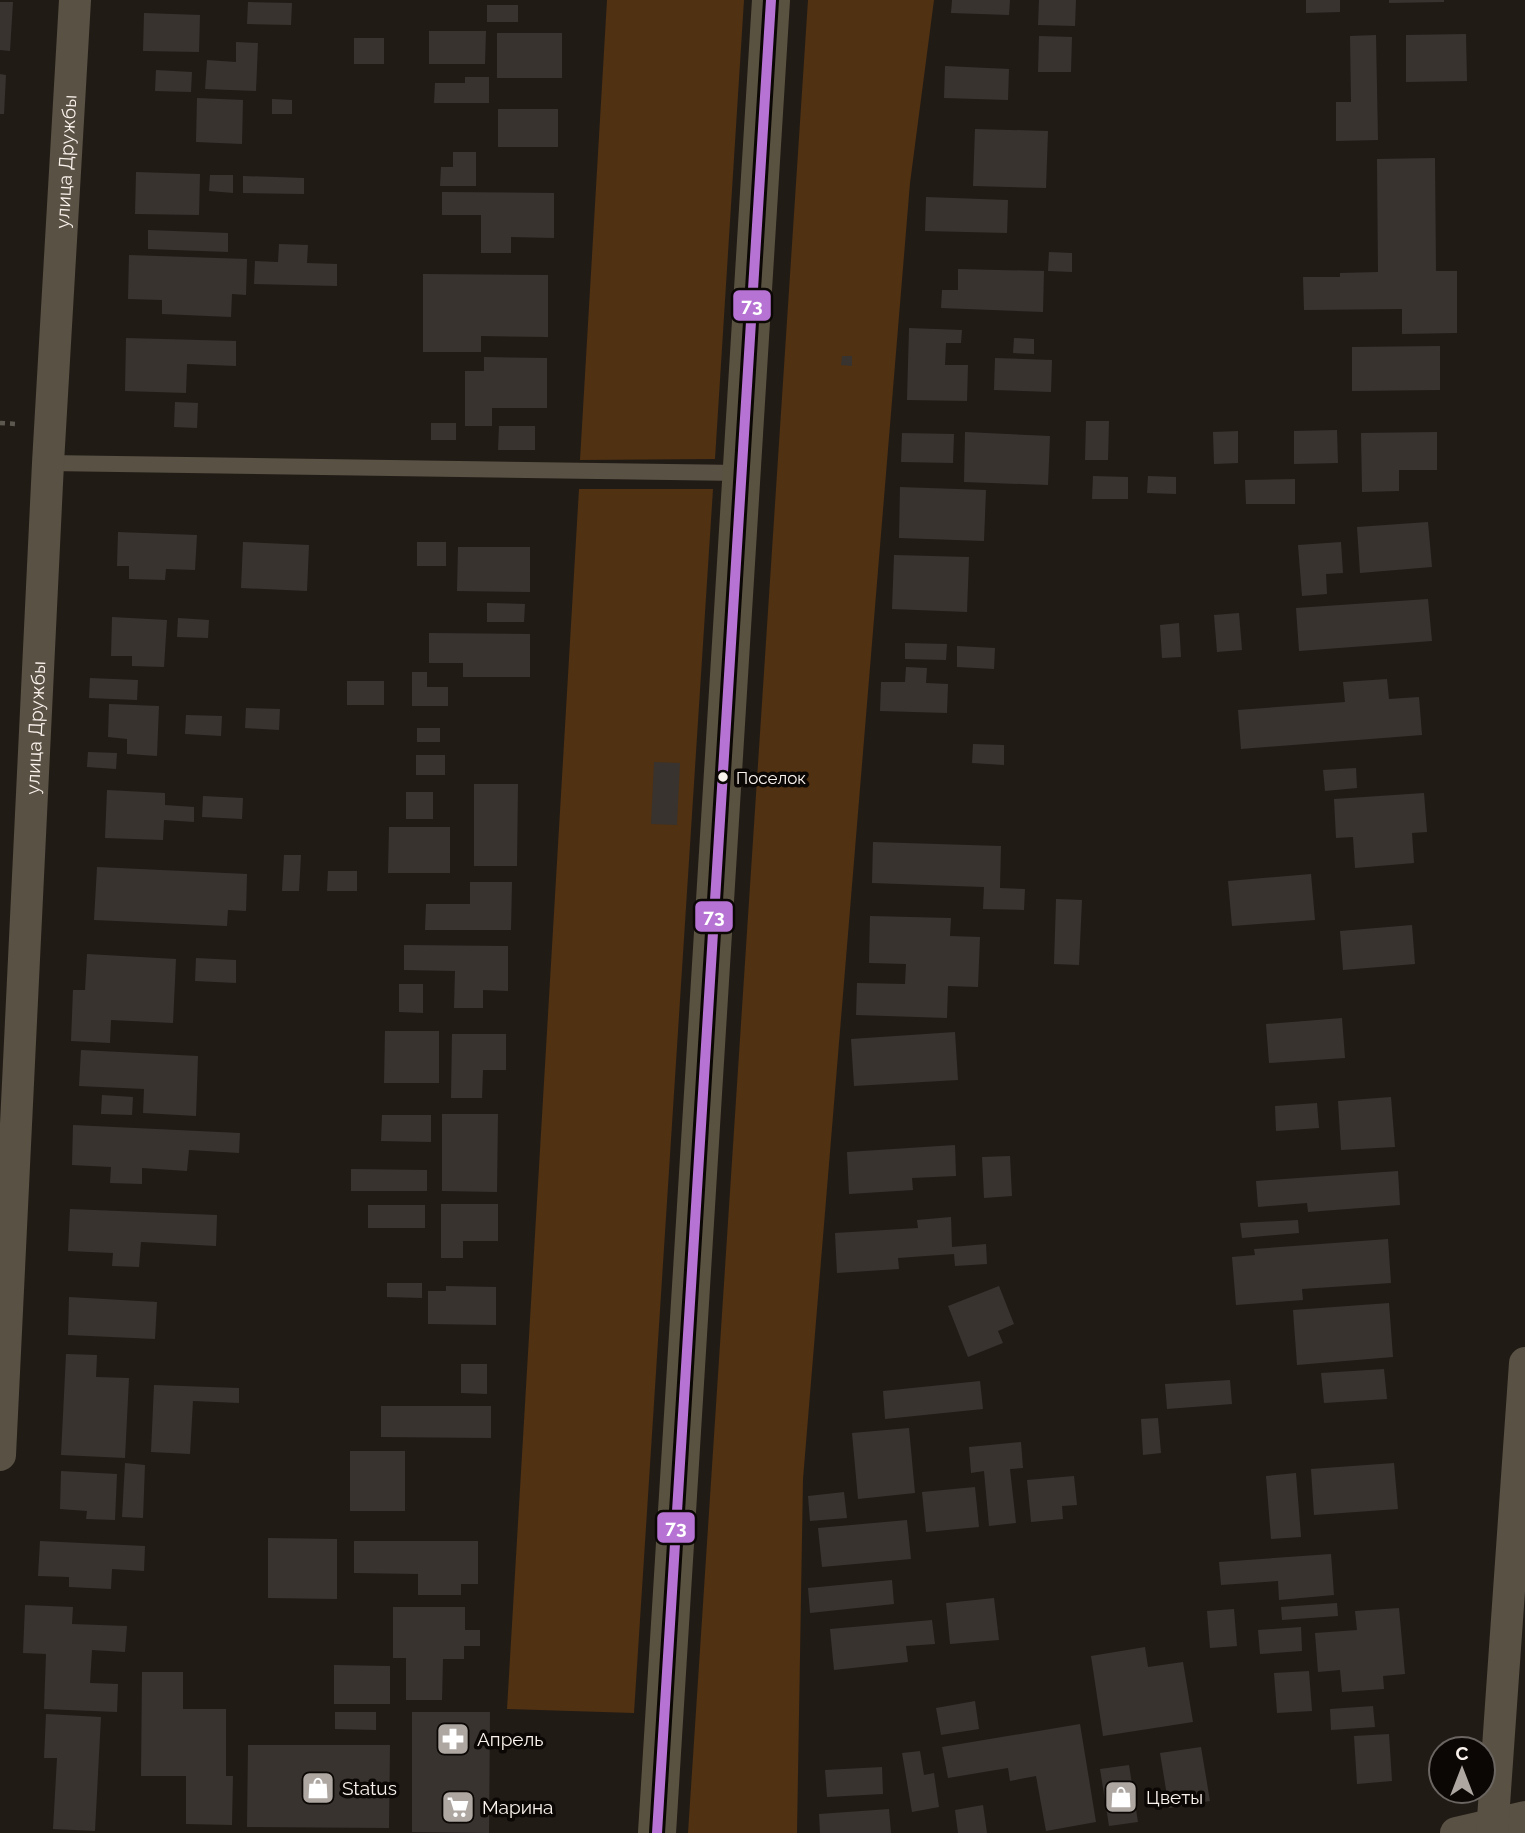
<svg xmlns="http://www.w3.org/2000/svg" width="1525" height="1833" font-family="Raleway,sans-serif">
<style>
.green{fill:#503112}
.building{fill:#38332f}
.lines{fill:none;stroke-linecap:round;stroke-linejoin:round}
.path{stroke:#5d584f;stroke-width:4.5;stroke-dasharray:5 5;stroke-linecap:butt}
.lane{stroke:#585144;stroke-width:16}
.street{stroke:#585144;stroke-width:32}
.secondary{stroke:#5a5240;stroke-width:38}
.bus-1-casing{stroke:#0b0704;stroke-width:16}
.bus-1{stroke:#b673d3;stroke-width:10}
.bus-dot{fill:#faf2ec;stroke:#0b0704;stroke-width:2.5}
.labels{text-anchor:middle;stroke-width:7;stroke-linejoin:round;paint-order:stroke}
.bus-label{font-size:17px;fill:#faf2ec;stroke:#0b0704;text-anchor:start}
.street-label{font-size:19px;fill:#faf2ec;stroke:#0b0704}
.poi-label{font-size:19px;fill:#faf2ec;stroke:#0b0704;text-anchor:start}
.line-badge{stroke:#0b0704;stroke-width:2.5}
.badge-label{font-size:19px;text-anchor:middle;font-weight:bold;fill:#fff}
</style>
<rect width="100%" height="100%" fill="#211b16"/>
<!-- green -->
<path class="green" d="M607,0H744L715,459L580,460Z
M808,0H934L910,183L803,1479L797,1833H688Z
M579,489H713L634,1713L507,1709Z"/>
<!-- building -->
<path class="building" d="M952,0H1010L1009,15L951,13Z
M1039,0H1076L1075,26L1038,25Z
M1306,0H1340V12L1306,13Z
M1389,0H1444V2L1389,3Z
M0,2H13L10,51L0,50Z
M248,2L292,3L291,25L247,24Z
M487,5H518V22H487Z
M144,13L200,15L199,52L143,51Z
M429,31H486L485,64H429Z
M497,33H562V78H497Z
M1466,34L1467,81L1406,82V35Z
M1376,35L1378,140L1336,141V102H1351L1350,36Z
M1039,36L1072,37L1071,72H1038Z
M354,38H384V64H354Z
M236,42L258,43L256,91L205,89L207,60L236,62Z
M945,66L1009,69L1008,100L944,98Z
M156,70L192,72L191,92L155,91Z
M0,74L6,75L4,114H0Z
M465,77H489V103H434L435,83H465Z
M197,98L243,100L242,144L196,142Z
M272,99L292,100V114H272Z
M498,109H558V147H498Z
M975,129L1048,131L1046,188L973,186Z
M453,152H476V186H440L441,167H453Z
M1435,158L1436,271H1457V333L1402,334V309L1304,310L1303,277H1340V273L1378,272L1377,159Z
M136,172L200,174L199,215L135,214Z
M210,175H233V193L209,191Z
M243,176L304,178V194L243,193Z
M442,192L554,193V238L511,237V253H481V215H442Z
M926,197L1008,200L1007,233L925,231Z
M148,230L228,233V252L148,249Z
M279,244L308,245L307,263L337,264V286L254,284L255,261L278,262Z
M1049,252L1072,253V272L1048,271Z
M129,255L247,259L246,295L232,294L231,317L162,314V300L128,299Z
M958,269L1044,271L1043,312L941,308L942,290H958Z
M423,274L548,275V337L481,336V352H423Z
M909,328L962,330L961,343H946L945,365H968L967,401L907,400Z
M126,338L236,341V366L187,364L186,393L125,391Z
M1014,338L1034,339V354L1013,353Z
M1440,346V390L1352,391V347Z
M842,356H852V366L841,365Z
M484,357L547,358V408H492V426H465V371H484Z
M995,358L1052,360L1051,392L994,390Z
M175,402L198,403L197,428L174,427Z
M1086,421H1109L1108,460H1085Z
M431,423H456V440H431Z
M499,426H535V450H498Z
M1337,430L1338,463L1294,464V431Z
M1238,431V463L1214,464L1213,432Z
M965,432L1050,436L1048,485L964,482Z
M1437,432V470H1399V491L1362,492L1361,433Z
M902,433L954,434L953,463L901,462Z
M1093,476L1128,477V499H1092Z
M1148,476L1176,477V494L1147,493Z
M1295,479V504H1246L1245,480Z
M900,487L986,490L984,541L899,538Z
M1428,522L1432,567L1360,573L1357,527Z
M118,532L197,535L195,570L166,569L165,580L129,579V566H117Z
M243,542L309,545L307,591L241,588Z
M417,542H446V566H417Z
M1341,542L1343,573L1326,574L1327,594L1302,596L1298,545Z
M458,547H530V592L457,591Z
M894,555L969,557L967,612L892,609Z
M1428,599L1432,641L1299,651L1296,608Z
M487,603L525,604L524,622H487Z
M1239,613L1242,650L1217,652L1214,615Z
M112,617L167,620L164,667L132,666V656H111Z
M178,618L209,620L208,638L177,637Z
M1179,623L1181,657L1162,658L1160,625Z
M429,633L530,634V677H463V663H429Z
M905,643L947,644L946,660L905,659Z
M957,646L995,648L994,669L957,667Z
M906,667L927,668L926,683L948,684L947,713L880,711L881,682H905Z
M412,672H427V687H448V706H412Z
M90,678L138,680L137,700L89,698Z
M1387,679L1389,699L1419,697L1422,735L1241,749L1238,710L1345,702L1343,682Z
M347,681H384V705H347Z
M109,704L159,706L157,756L127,754V739L108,737Z
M246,708L280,709L279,730L245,728Z
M186,715L222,716L221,736L185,734Z
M417,728H440V742H417Z
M973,744L1004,745V765L972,763Z
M88,752L117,753L116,769L87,767Z
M416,755H445V775H416Z
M654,762L680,763L677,825L651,824Z
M1356,768L1357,788L1325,791L1323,770Z
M474,784H518L517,866H474Z
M107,790L165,793V805L194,807V822L164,820L163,840L105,838Z
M406,792H433V819H406Z
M1424,793L1427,832L1412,833L1414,863L1355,868L1353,837L1336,838L1334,799Z
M203,796L243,798L242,819L202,817Z
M389,827H450V873H388Z
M873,842L1001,846L1000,888L1025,889L1024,910L983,909L984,887L872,883Z
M284,855H301L299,891H282Z
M97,867L247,874L246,911L228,910L227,926L94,920Z
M328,871H357V891H327Z
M1311,874L1315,920L1232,926L1228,881Z
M470,882H512L511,930H425L426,904H470Z
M1056,899L1082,900L1079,965L1054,964Z
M870,916L951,918L950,936L980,937L978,987L948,986L947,1018L856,1015L857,983L905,984L906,964L869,963Z
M1412,925L1415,964L1343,970L1340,931Z
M404,945L508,946V991L483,990V1008H454L455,971L404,970Z
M87,954L176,959L173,1023L111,1020L110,1043L71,1041L73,990H85Z
M196,958L236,960V983L195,981Z
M399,984H423V1013L399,1012Z
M1342,1018L1345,1058L1269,1063L1266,1024Z
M385,1031H439V1083H384Z
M955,1032L958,1080L854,1086L851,1039Z
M452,1034H506V1070H483L482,1098H451Z
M81,1050L198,1056L196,1116L143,1113L144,1089L79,1086Z
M102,1095L133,1097L132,1115L101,1114Z
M1391,1097L1395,1147L1341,1150L1338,1101Z
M1317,1103L1319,1128L1276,1131L1275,1106Z
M442,1114H498L497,1192L442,1191Z
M382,1115H431V1142L381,1141Z
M73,1125L240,1133L239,1153L189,1150L187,1171L142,1168V1184L110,1183L111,1167L72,1165Z
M955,1145L956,1176L912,1178L913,1190L849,1194L847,1152Z
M1010,1156L1012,1196L984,1198L982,1157Z
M351,1169L427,1170V1191H351Z
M1398,1171L1400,1205L1308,1212L1307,1203L1258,1207L1256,1181Z
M441,1204H498V1241H463V1258H441Z
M368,1205H425V1228H368Z
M70,1209L217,1215L216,1246L141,1242L139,1267L112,1266L113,1253L68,1251Z
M951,1217L952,1247L986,1244L987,1264L955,1266L954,1254L898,1258L899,1269L837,1273L835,1233L918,1228L917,1220Z
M1298,1220L1299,1233L1242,1238L1240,1223Z
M1388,1239L1391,1283L1302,1289L1303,1300L1236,1305L1232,1257L1255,1255L1254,1249Z
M387,1283H422V1298L387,1297Z
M446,1286L496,1287V1325L428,1324V1291H446Z
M999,1286L1014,1324L998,1331L1003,1343L968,1357L948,1306Z
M69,1297L157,1302L155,1339L68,1335Z
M1389,1303L1393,1357L1297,1365L1293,1310Z
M66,1354L97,1355L96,1377L129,1378L125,1458L61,1455Z
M461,1364H487V1394L461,1393Z
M1384,1369L1387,1399L1324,1403L1321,1373Z
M1230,1380L1232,1404L1167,1409L1165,1384Z
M980,1381L983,1409L885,1419L883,1391Z
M154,1385L239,1388V1403L193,1401L190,1454L151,1452Z
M381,1406H491V1438L381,1437Z
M1158,1418L1161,1453L1143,1455L1141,1419Z
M909,1428L915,1493L858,1499L852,1433Z
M1021,1442L1023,1468L1010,1469L1016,1523L989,1526L984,1471L971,1473L969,1447Z
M350,1451H405V1511H350Z
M125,1463L145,1465L143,1518L122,1517Z
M1394,1463L1398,1509L1314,1515L1311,1469Z
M61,1471L117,1474L115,1520L86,1519L87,1511L60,1509Z
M1296,1473L1301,1537L1271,1539L1266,1476Z
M1074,1476L1077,1505L1062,1506L1063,1519L1031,1522L1027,1480Z
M975,1487L979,1527L926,1532L922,1492Z
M844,1492L847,1518L810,1521L808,1496Z
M907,1520L911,1559L822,1567L818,1528Z
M268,1538L337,1539V1599L268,1598Z
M40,1541L145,1546L144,1571L112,1569L111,1589L69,1587V1577L38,1576Z
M354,1541H478V1584H461V1595H418V1574L354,1573Z
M1331,1554L1334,1595L1279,1600L1278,1581L1221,1585L1219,1562Z
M892,1580L894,1604L810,1613L808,1588Z
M994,1598L999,1640L950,1644L946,1603Z
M1337,1603L1338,1616L1282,1620L1281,1607Z
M25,1605L73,1607L72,1624L127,1626L125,1652L92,1650L90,1683L118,1684L117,1712L44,1709L46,1654L23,1653Z
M393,1607H465V1630H480V1646H464V1659H443L442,1700H406V1658H393Z
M1399,1608L1405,1674L1383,1676L1384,1689L1342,1692L1340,1670L1318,1672L1315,1633L1357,1630L1355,1611Z
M1234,1609L1237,1646L1210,1648L1207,1611Z
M932,1620L935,1644L906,1646L908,1662L834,1670L830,1629Z
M1301,1627L1302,1651L1260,1654L1258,1630Z
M1145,1647L1148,1667L1183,1662L1193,1722L1103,1736L1091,1656Z
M334,1665L390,1666V1704H334Z
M1309,1671L1312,1711L1277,1713L1274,1673Z
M142,1672H183V1709H226V1776H233L232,1825L186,1824V1776H141Z
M975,1701L979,1729L941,1735L936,1708Z
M1373,1706L1375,1727L1331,1730L1330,1709Z
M335,1712H376V1730L335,1729Z
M412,1712H490L489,1833L412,1832Z
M46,1714L101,1717L95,1831L53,1829L57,1758H44Z
M1080,1724L1096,1822L1046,1831L1036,1776L1010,1781L1008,1768L948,1778L942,1747Z
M1389,1734L1392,1781L1357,1784L1354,1736Z
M248,1745H390L389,1828L247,1827Z
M1201,1747L1210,1801L1169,1808L1160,1753Z
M920,1751L924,1775L934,1773L939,1807L912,1812L902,1753Z
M1129,1765L1138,1822L1109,1826L1100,1769Z
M882,1767L883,1794L827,1797L825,1770Z
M983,1805L987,1833H958L955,1810Z
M889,1809L891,1833H820L819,1814Z"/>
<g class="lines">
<!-- path -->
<path class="path" d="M0,423L17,424"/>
<!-- lane -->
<path class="lane" d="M48,463L741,473"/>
<!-- street -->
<g class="street">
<path id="s1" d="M0,1455L48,463L75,0"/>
<path d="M1456,1833L1525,1817"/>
<path d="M1492,1833L1525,1363"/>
</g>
<!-- secondary -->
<path class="secondary" d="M657,1833L771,0"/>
<defs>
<path id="bus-1" d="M657,1833L771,0"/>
</defs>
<!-- bus-1 casing -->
<use href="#bus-1" class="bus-1-casing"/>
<!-- bus-1 -->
<use href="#bus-1" class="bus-1"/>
</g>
<!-- icons -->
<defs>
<symbol id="pharmacy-square" viewBox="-11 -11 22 22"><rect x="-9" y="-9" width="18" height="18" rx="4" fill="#aea7a1" stroke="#0b0704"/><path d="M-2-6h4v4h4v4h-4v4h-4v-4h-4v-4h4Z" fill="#fff"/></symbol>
<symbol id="shop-square" viewBox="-11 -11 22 22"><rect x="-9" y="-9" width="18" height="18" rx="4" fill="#aea7a1" stroke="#0b0704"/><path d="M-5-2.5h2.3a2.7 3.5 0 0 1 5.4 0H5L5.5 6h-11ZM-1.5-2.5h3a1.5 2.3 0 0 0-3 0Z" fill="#fff"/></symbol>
<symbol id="supermarket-square" viewBox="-11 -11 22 22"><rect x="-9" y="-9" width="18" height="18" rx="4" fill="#aea7a1" stroke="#0b0704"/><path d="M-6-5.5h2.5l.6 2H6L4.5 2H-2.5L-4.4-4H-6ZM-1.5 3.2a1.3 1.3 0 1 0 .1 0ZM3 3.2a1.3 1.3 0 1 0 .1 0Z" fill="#fff"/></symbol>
</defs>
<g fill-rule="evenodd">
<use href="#pharmacy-square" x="434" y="1720" width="38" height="38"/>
<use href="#shop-square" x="299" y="1769" width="38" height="38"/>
<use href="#shop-square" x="1102" y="1778" width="38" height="38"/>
<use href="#supermarket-square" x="439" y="1788" width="38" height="38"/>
</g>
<!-- markers -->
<circle class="bus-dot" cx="723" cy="777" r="6"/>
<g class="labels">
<!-- bus labels -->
<g class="bus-label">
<text x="736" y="784">Поселок</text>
</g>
<!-- street labels -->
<g class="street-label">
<text dy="7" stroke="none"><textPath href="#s1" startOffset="1295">улица Дружбы</textPath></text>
<text dy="7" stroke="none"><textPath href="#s1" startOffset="728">улица Дружбы</textPath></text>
</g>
<!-- poi labels -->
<g class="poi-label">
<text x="477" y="1746">Апрель</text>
<text x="342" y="1795">Status</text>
<text x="1146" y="1804">Цветы</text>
<text x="482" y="1814">Марина</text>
</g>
</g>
<g class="line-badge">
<rect x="732" y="289" width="40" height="33" rx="7" fill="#b673d3"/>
<rect x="694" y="900" width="40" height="33" rx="7" fill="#b673d3"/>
<rect x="656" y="1511" width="40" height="33" rx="7" fill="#b673d3"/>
</g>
<g class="badge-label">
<text x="752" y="312">73</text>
<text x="714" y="923">73</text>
<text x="676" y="1534">73</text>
</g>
<!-- north arrow -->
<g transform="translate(1462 1770)"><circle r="33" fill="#0b0704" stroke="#6b6561" stroke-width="2"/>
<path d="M0-5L12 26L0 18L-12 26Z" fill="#aea7a1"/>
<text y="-10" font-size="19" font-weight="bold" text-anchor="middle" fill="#faf2ec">С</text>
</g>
</svg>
